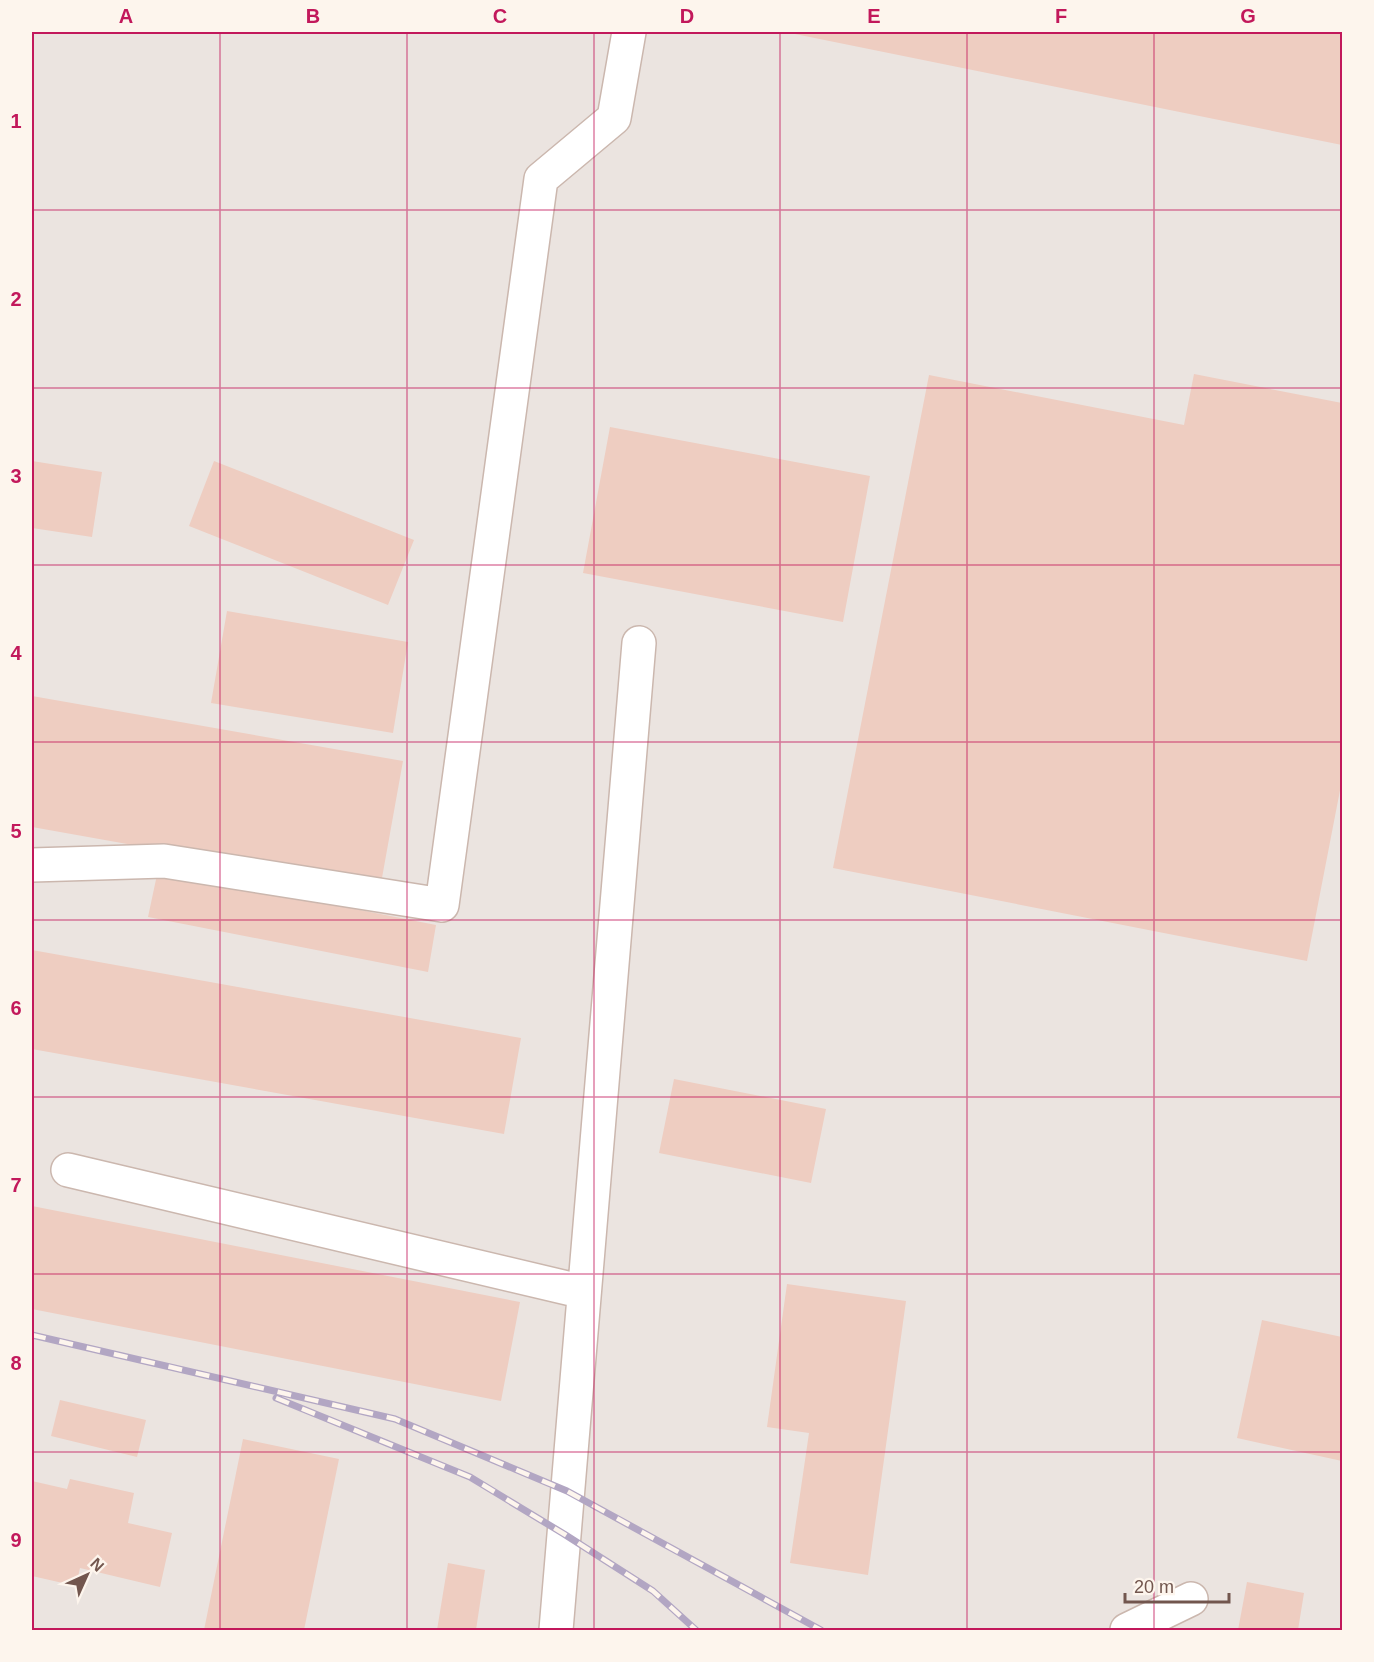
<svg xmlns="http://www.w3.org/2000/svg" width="1374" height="1662" font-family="Arial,sans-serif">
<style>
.industrial{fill:#ebe4e0}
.building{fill:#eecdc1}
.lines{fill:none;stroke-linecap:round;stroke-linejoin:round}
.minor-casing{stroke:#cbb7ae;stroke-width:36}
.minor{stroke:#fff;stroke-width:33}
.rail-casing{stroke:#b2a6c3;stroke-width:7}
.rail{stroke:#fdf5ed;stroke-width:4.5;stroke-dasharray:14;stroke-linecap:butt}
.grid{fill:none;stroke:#c2185b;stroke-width:1.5;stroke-opacity:0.55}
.neatline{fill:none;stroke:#c2185b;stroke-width:2}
.grid-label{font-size:20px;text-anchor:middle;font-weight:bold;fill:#c2185b}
</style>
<rect width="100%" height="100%" fill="#faf0e7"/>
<!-- industrial -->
<path class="industrial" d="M32,32H1342V1630H32Z"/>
<!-- building -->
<path class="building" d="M790,32H1342V145L790,33Z
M1194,374L1342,403V780L1307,961L833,868L929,375L1184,425Z
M610,427L870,476L843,622L583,573Z
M32,461L102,472L92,537L32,528Z
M214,461L414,540L388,605L189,526Z
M227,611L408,642L393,733L211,703Z
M32,696L403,761L380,889L32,827Z
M158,870L436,925L428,972L148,917Z
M32,950L521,1038L504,1134L32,1049Z
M674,1079L826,1109L811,1183L659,1153Z
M32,1206L520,1302L501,1401L32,1309Z
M787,1284L906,1301L868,1575L790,1563L809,1433L767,1427Z
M1262,1320L1342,1337V1461L1237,1438Z
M60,1400L146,1420L137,1457L51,1436Z
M243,1439L339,1459L304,1630H204Z
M70,1479L134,1493L128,1523L172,1533L160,1587L80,1568L76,1586L32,1576V1481L67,1489Z
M448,1563L485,1570L476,1630H437Z
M1247,1582L1304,1593L1298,1630H1238Z"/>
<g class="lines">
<defs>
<path id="minor" d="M32,865L164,861L442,905L541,179L614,118L629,32
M68,1170L584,1292
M556,1630L639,643
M1127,1630L1191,1599"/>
</defs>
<!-- minor casing -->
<use href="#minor" class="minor-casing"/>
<!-- minor -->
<use href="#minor" class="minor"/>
<defs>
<path id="rail" d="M32,1335L395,1419L567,1491L821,1630
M276,1398L470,1477L564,1534L653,1591L696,1630"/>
</defs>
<!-- rail casing -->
<use href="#rail" class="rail-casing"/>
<!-- rail -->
<use href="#rail" class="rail"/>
</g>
<!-- grid -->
<path class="grid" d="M220,32V1630M407,32V1630M594,32V1630M780,32V1630M967,32V1630M1154,32V1630M32,210H1342M32,388H1342M32,565H1342M32,742H1342M32,920H1342M32,1097H1342M32,1274H1342M32,1452H1342"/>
<!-- border -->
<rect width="1374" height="1662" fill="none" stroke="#fdf5ed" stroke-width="66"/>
<!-- north arrow -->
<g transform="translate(87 1575) rotate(45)" stroke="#fdf5ed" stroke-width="4.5" paint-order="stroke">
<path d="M0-4.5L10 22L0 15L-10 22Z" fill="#72564e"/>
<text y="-9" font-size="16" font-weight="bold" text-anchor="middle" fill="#72564e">N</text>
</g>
<!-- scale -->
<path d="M1125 1593v9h104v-9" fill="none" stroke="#72564e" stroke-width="3"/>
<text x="1134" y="1593" font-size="18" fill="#72564e" stroke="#fdf5ed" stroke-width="4.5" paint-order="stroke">20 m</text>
<rect x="33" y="33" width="1308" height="1596" class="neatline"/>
<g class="grid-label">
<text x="126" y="23">A</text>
<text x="313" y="23">B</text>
<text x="500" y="23">C</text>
<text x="687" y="23">D</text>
<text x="874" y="23">E</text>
<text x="1061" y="23">F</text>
<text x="1248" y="23">G</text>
<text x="16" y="128">1</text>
<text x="16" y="306">2</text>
<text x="16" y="483">3</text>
<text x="16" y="660">4</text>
<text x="16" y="838">5</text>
<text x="16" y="1015">6</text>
<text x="16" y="1192">7</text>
<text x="16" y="1370">8</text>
<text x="16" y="1547">9</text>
</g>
</svg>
